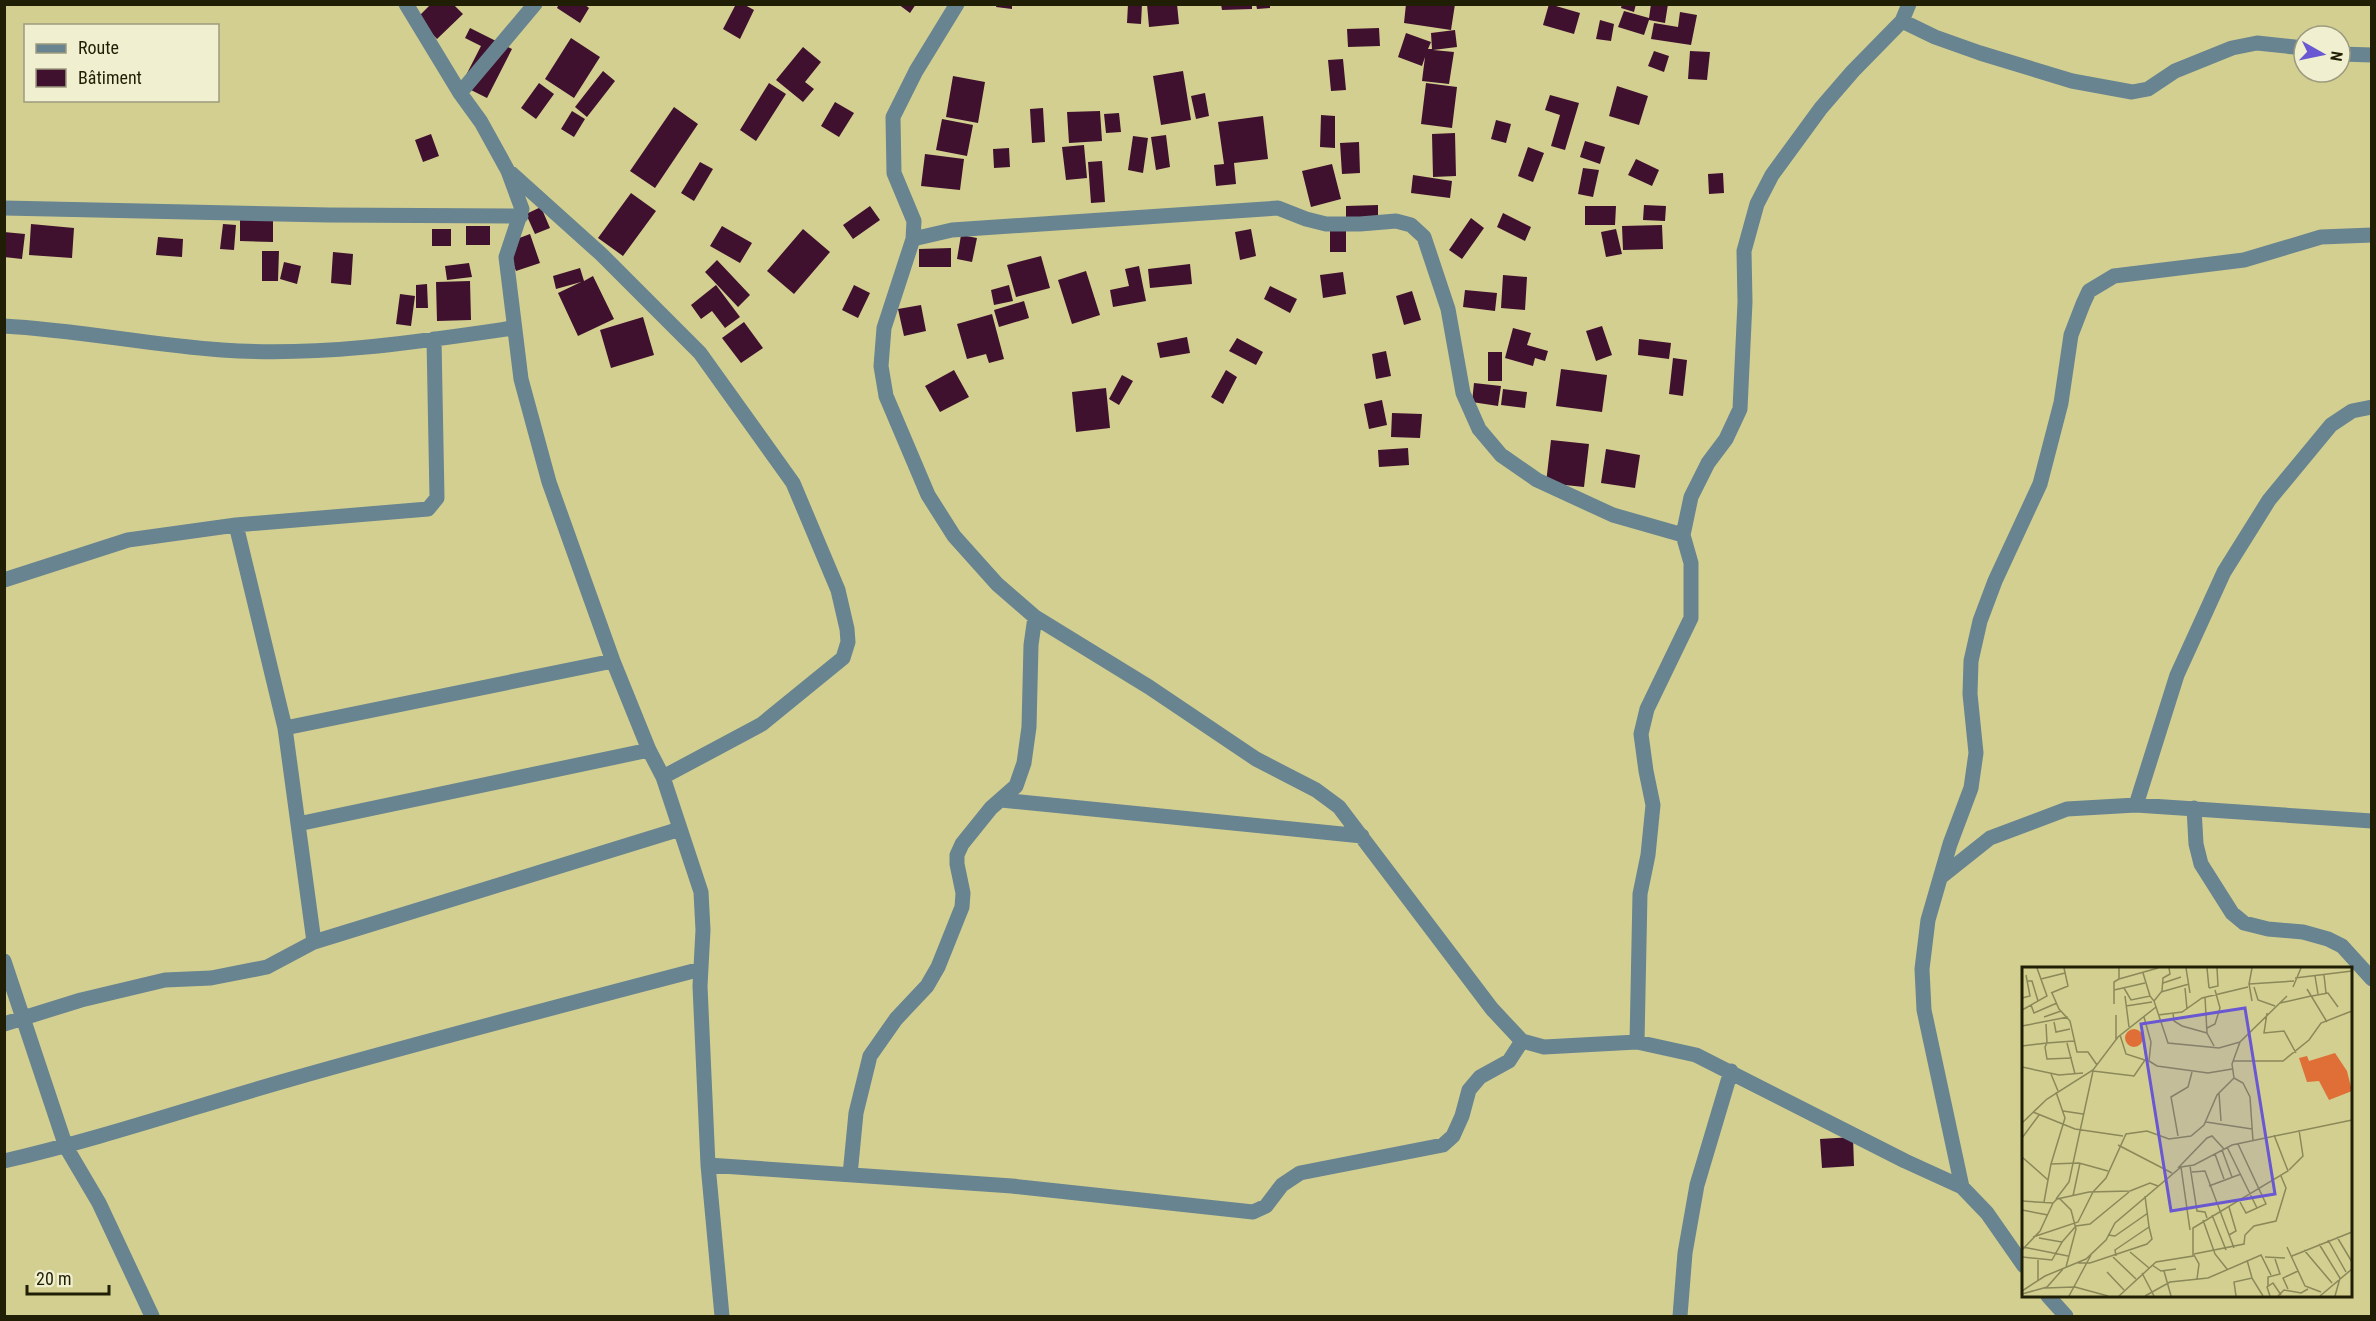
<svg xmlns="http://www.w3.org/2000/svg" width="2376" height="1321" font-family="'Roboto Condensed',sans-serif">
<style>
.building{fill:#3f112e}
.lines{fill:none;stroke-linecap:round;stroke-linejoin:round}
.minor{stroke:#688490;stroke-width:15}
.inset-road{fill:none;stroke:#8b8859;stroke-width:1.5}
.view{fill:#6958d2;fill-opacity:0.15;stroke:#6958d2;stroke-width:3}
.inset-edge{fill:none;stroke:#201e05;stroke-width:3}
</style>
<rect width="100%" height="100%" fill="#d3cf91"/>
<!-- building -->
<path class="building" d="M431,4H453L463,14L437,39L417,18Z
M559,4H584L589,8L580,23L557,8Z
M736,4H743L754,10L740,39L723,29Z
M898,4H916L910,13Z
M997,4H1012V9L996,7Z
M1128,4H1142L1141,24L1127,23Z
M1147,4H1177L1179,24L1149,27Z
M1221,4H1252V9L1222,10Z
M1256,4H1270V8L1257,9Z
M1406,4H1455L1451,30L1404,23Z
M1549,4L1580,13L1574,34L1543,25Z
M1622,4H1636L1634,12L1621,8Z
M1651,4H1668L1665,23L1649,20L1644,35L1618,27L1624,11L1649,18Z
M1680,12L1697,15L1691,45L1651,39L1654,23L1678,27Z
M1600,20L1614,24L1611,41L1596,39Z
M470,28L512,49L487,98L461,85L481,46L465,38Z
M1379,28L1380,46L1348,47L1347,29Z
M1455,30L1457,47L1433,50L1454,52L1449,84L1422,81L1425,57L1422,66L1398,57L1406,33L1431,42L1428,49H1432L1431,33Z
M571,38L600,57L574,98L545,79Z
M803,47L821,62L805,82L814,89L803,102L776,80Z
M1654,51L1669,56L1664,72L1648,66Z
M1690,51L1710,52L1707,80L1688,79Z
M1343,59L1346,90L1331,91L1328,60Z
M603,71L615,81L587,117L575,107Z
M1183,71L1191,120L1161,125L1153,76Z
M953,76L985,82L978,123L946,117Z
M539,83L554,94L536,119L521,108Z
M769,83L786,94L756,141L740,130Z
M1426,83L1457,87L1452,128L1421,124Z
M1617,86L1648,96L1639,125L1609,116Z
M1205,93L1209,116L1196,119L1191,96Z
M1550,95L1579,103L1565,150L1551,146L1560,115L1545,110Z
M835,102L854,113L839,137L821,126Z
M674,107L698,124L655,188L630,171Z
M1043,108L1045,142L1032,143L1030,109Z
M572,111L585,119L574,137L561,129Z
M1100,111L1102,141L1069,143L1067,112Z
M1119,113L1121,132L1106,133L1104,114Z
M1321,115L1335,116V148L1320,147Z
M1263,116L1268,159L1234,163L1236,184L1216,186L1214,165L1224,164L1218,122Z
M942,119L973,125L967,156L936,150Z
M1496,120L1511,124L1506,143L1491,139Z
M1455,133L1456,176L1433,177L1432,134Z
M431,134L439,156L423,162L415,140Z
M1166,135L1170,167L1156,170L1151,137Z
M1133,136L1148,138L1143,173L1128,170Z
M1585,141L1605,147L1600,164L1580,157Z
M1359,142L1360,173L1342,174L1340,143Z
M1084,145L1087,178L1066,180L1062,147Z
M1528,147L1544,153L1533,182L1518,176Z
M1009,148L1010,167L994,168L993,149Z
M925,154L964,159L960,190L921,186Z
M1636,159L1659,170L1652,186L1628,175Z
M1102,161L1105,202L1091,203L1088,162Z
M700,162L713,169L694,201L681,193Z
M1332,164L1341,199L1311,207L1302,171Z
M1583,168L1599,170L1593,197L1578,194Z
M1723,173L1724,193L1709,194L1708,174Z
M1413,175L1452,181L1450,198L1411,193Z
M631,193L656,211L623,256L598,238Z
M1378,205V223L1346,224V252H1330V220H1346V206Z
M1644,205L1666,206L1665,221L1643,220Z
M870,206L880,220L853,239L843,225Z
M1585,206H1616L1615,225H1585Z
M541,207L550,228L535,234L526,214Z
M1503,213L1531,227L1525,241L1497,227Z
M240,217H273V242L240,241Z
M1471,218L1484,228L1462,259L1449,250Z
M31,224L74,228L72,258L29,255Z
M223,224L236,225L234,250L220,249Z
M1662,225L1663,249L1623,250L1622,226Z
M466,226H490V245H466Z
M722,226L752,243L740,263L710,246Z
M432,229H451V246H432Z
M803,229L830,252L794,294L767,271Z
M1251,229L1256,256L1240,260L1235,232Z
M1616,229L1622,254L1606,257L1601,232Z
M4,232L25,234L22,259L4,257Z
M530,234L540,263L516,271L506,243Z
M961,235L977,238L972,262L957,259Z
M158,237L183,239L182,257L156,255Z
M951,248V267H919V249Z
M262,251H279L278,281H262Z
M333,252L353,254L351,285L331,283Z
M1041,256L1050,288L1016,297L1007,265Z
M717,260L750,295L738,307L705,272Z
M284,262L301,266L297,284L280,279Z
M469,263L472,277L447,280L445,266Z
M1190,264L1192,284L1150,288L1148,269Z
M1139,266L1146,301L1113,307L1110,290L1129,286L1125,269Z
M580,268L584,281L593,276L614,319L578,336L558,293L581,282L556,289L553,276Z
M1086,271L1100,315L1072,324L1058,280Z
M1343,272L1346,294L1323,298L1320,275Z
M1503,275L1527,277L1525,310L1501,308Z
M470,281L471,320L437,321L436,282Z
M427,284L428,308H416V285Z
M716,285L740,317L725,328L712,311L701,319L691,305Z
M854,285L870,293L858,318L842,310Z
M1009,285L1013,301L994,305L991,290Z
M1270,286L1297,299L1290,313L1264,299Z
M1465,290L1497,293L1495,311L1463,307Z
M1412,291L1421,320L1404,325L1396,296Z
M400,294L415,296L411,326L396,324Z
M1024,301L1029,318L999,327L994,310Z
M921,305L926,331L904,336L898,309Z
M992,314L1004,359L989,363L986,354L967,359L957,324Z
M643,317L654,355L611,368L600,330Z
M744,322L763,348L741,363L722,338Z
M1602,326L1612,355L1596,361L1586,331Z
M1513,328L1531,333L1527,345L1548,351L1545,361L1535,358L1533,366L1505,358Z
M1187,337L1190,353L1160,358L1157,343Z
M1237,338L1263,352L1256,365L1229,351Z
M1639,339L1671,343L1669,359L1638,355Z
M1386,351L1391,376L1376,379L1372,354Z
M1488,352H1502V381H1488Z
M1673,358L1687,360L1683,396L1669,394Z
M1561,369L1607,375L1602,412L1556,406Z
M954,370L969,397L940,412L925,386Z
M1226,370L1237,377L1223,404L1211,397Z
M1122,375L1133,381L1119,405L1109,399Z
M1474,383L1501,386L1498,406L1472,402Z
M1106,388L1110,428L1076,432L1072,392Z
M1503,389L1527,392L1525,408L1501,405Z
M1382,400L1387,425L1369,429L1364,404Z
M1392,413L1422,414L1420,438L1391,437Z
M1551,440L1589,444L1584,487L1546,483Z
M1408,448L1409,465L1379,467L1378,450Z
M1606,449L1640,455L1635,488L1601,483Z
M1853,1137L1854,1166L1822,1168L1820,1139Z"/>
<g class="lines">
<!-- minor -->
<path class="minor" d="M406,4L460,93L481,122L508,171L522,209L506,257L521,379L549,482L613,661L649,750L663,777L701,892L703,930L700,986L708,1165L722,1316
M957,4L916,71L893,117L894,173L914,221L913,239L884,328L881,366L886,396L928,495L954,536L997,584L1035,617L1149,687L1256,759L1316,790L1339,807L1492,1009L1522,1041L1544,1047L1637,1042L1696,1055L1905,1161L1962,1187L1987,1213L2024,1266
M1902,21L1909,4
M2340,54L2372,55
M460,93L535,4
M511,173L601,254L700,353L793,483L838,590L847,629L848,642L843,658L762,724L663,777
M4,208L329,215L521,216
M913,239L952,230L1278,208L1306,219L1326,224H1360L1396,221L1411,225L1424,237L1448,309L1463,393L1479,429L1501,455L1537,480L1613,515L1683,535
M4,326C77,330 150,345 222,350C320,357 417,342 513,328
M236,525L285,728L314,942
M4,580L128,540L236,525L428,509L437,498L434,339
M285,728L613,661
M1001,800L1362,836
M2136,805L2177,675L2224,572L2269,500L2331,425L2352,411L2372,407
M2194,808L2196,844L2201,864L2232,913L2244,923L2268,929L2303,932L2328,939L2342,946L2372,979
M298,824L649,750
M1941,877L1990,838L2067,809L2136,805L2372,821
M4,961L66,1147L99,1203L152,1316
M4,1024L81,1000L165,980L211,978L267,967L314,942L680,829
M1637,1042L1640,894L1648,855L1653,805L1646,771L1641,734L1647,709L1691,618V563L1683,535L1691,497L1708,463L1726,439L1740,409L1745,302L1744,251L1757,204L1772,175L1821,108L1853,71L1902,21L1935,37L1980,53L2072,81L2132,92L2148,89L2175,71L2232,48L2257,43L2304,48
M4,1161C100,1139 193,1107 288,1080C425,1041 563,1005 701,969
M708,1165L1012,1186L1253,1212L1266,1206L1282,1185L1300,1173L1443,1145L1453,1136L1462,1116L1469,1090L1480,1077L1509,1061L1522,1041
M850,1175L856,1113L870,1056L896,1019L927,986L938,967L962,907L963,893L957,864V855L962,844L991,808L1016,786L1024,763L1029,727L1031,645L1035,617
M1962,1187L1924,1010L1922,969L1928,920L1950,844L1971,788L1976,753L1970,694L1971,661L1980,621L1995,581L2040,484L2061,403L2071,335L2083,304L2089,291L2114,276L2244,260L2321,237L2372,235
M2048,1296L2066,1316
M1680,1316L1685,1253L1697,1185L1731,1071"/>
</g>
<!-- overview -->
<g transform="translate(2022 967)">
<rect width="330" height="330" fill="#d3cf91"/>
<path d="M103 71a9 9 0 1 1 18 0a9 9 0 1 1-18 0ZM313,86L325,104L330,124L307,133L297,114L285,115L277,91L285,89L287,94Z" fill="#df6f36"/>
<path class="inset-road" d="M164,1L168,26M185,1L187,21M230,1L227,17L230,34M121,6L128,29M302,8L304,26M293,9L296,27M273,11L330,4M19,12L43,6M97,12L136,1M6,14H10L16,34M141,16L159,10M227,17L272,14M232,20L236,33L253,39M271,20L279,1M102,21L109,33L128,29L132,34L146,76L197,81L218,75M163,21L165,42M187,21L196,19L195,1M285,22L305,55M92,23L123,16M139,25L167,17M29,26L46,19L42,1M30,26L37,42L48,54L55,85H66L75,98M103,29L107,60M290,29L306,26L316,40M183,30L185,66L192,79M0,31L8,29L4,8M132,34L140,24L141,11L148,7L147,1M258,36L289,29M92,37V15L97,12V1M9,38L12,46L35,36M104,39L130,35M0,43L25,29L15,1M151,46L152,54L160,59L185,66M245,46L242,66L262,64L274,86M136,48L160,45L180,31L226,20M22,50L39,44M122,50L129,75L127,94L135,99L186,106L210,102M32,55L34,65L48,62M0,59L46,50M185,61L193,57L198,41L193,23M98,68L104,87L126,94M94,73V48M45,76L53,107M0,79L25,76L24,57M50,91L25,92L23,80L25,76L52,74M211,94H261L287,73L299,56L330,44M0,100L37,108L61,106M71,104L112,109L123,93M29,107L36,124M212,111L210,97L218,75L265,29M212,111L221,116L228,130L231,174M197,126L199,154M41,144L61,147M11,145L53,162L101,169M184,155L230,162M0,156L25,132L71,103L96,70L134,40M156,169L149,130L166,120L170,105M0,171L17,148M216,177L244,237L224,246L218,235M96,178L150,206M205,180L235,241M200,183L210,210M193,187L202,212M0,190L26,213L22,235M29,197L43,151L34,125M168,199L175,244L183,245L185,251M159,200L168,263M156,201L185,171L190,169L202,182M267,203L281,189L277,163M170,205L183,204L212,281M26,213L29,197L57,196L86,204M187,219L219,207M51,229L58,196M37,231L49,243L54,262L44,300M34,232L47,215L71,104M0,234L31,236L35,232L67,225L108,224L128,216L136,219M0,243L26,248M190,248L204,283M181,253L193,287L205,302M86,268L93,269L126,246M207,268L214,264L207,240M11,270L56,255L71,225L84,211L104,167L125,164L147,172L169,169L182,158L195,128L212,111M315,270L330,295M306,273L324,305M40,275L54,259L68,257L107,225M297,277L318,311L313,329M1,280L46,289M265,280L283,319L299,325M0,283L18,264L31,236M282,283L310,316M108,285L127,301M172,287L222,277L223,268L232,259L254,254L264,221L259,209M172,288L177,297L175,312M94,289L93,283L127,260L123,229M270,289L330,265M0,290L30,293L40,275L17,271M91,290L114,312M243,290L263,291M16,293V313M225,293L230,311M56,296H68L125,277L130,272L127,260M130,298L139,304L154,302M142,304L149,329M85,305L102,323M120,306L132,329M246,320V310L258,307L253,292M23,321L53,320L86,329M266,322L261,311L276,304M0,324L23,309L64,292L84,273L93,256L159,200L172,198L210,178L330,153M0,327L25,320L41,302M47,329L69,288M97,329L134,295L171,289V261L266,204L252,168M123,329L148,315L186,311L239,288L249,308M214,329L212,315L230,311L241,329M248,329L245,320L251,316L259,328M256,329L262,323L279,326L286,322M298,329L330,302"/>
<path class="view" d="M223,41L253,227L149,244L119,57Z"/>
<rect width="330" height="330" class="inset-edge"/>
</g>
<!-- border -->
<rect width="2376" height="1321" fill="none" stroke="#201e05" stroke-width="12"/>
<!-- legend -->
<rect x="24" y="24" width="195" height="78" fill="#f0efd0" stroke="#9d9b7f" stroke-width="1.5"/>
<rect x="36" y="44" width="30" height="9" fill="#688490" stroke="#9d9b7f" stroke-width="1.5"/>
<text x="78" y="54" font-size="18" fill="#201e05">Route</text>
<rect x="36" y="69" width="30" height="18" fill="#3f112e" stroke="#9d9b7f" stroke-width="1.5"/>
<text x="78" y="84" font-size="18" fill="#201e05">Bâtiment</text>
<!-- north arrow -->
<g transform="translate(2322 54) rotate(99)"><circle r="28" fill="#f0efd0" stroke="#9d9b7f" stroke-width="1.5"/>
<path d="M0-4.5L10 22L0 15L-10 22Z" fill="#6958d2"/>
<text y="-9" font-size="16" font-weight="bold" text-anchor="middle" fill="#201e05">N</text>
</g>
<!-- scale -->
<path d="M27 1285v9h82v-9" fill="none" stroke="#201e05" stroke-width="3"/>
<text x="36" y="1285" font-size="18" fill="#201e05" stroke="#f0efd0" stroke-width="4.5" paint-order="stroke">20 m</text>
</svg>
